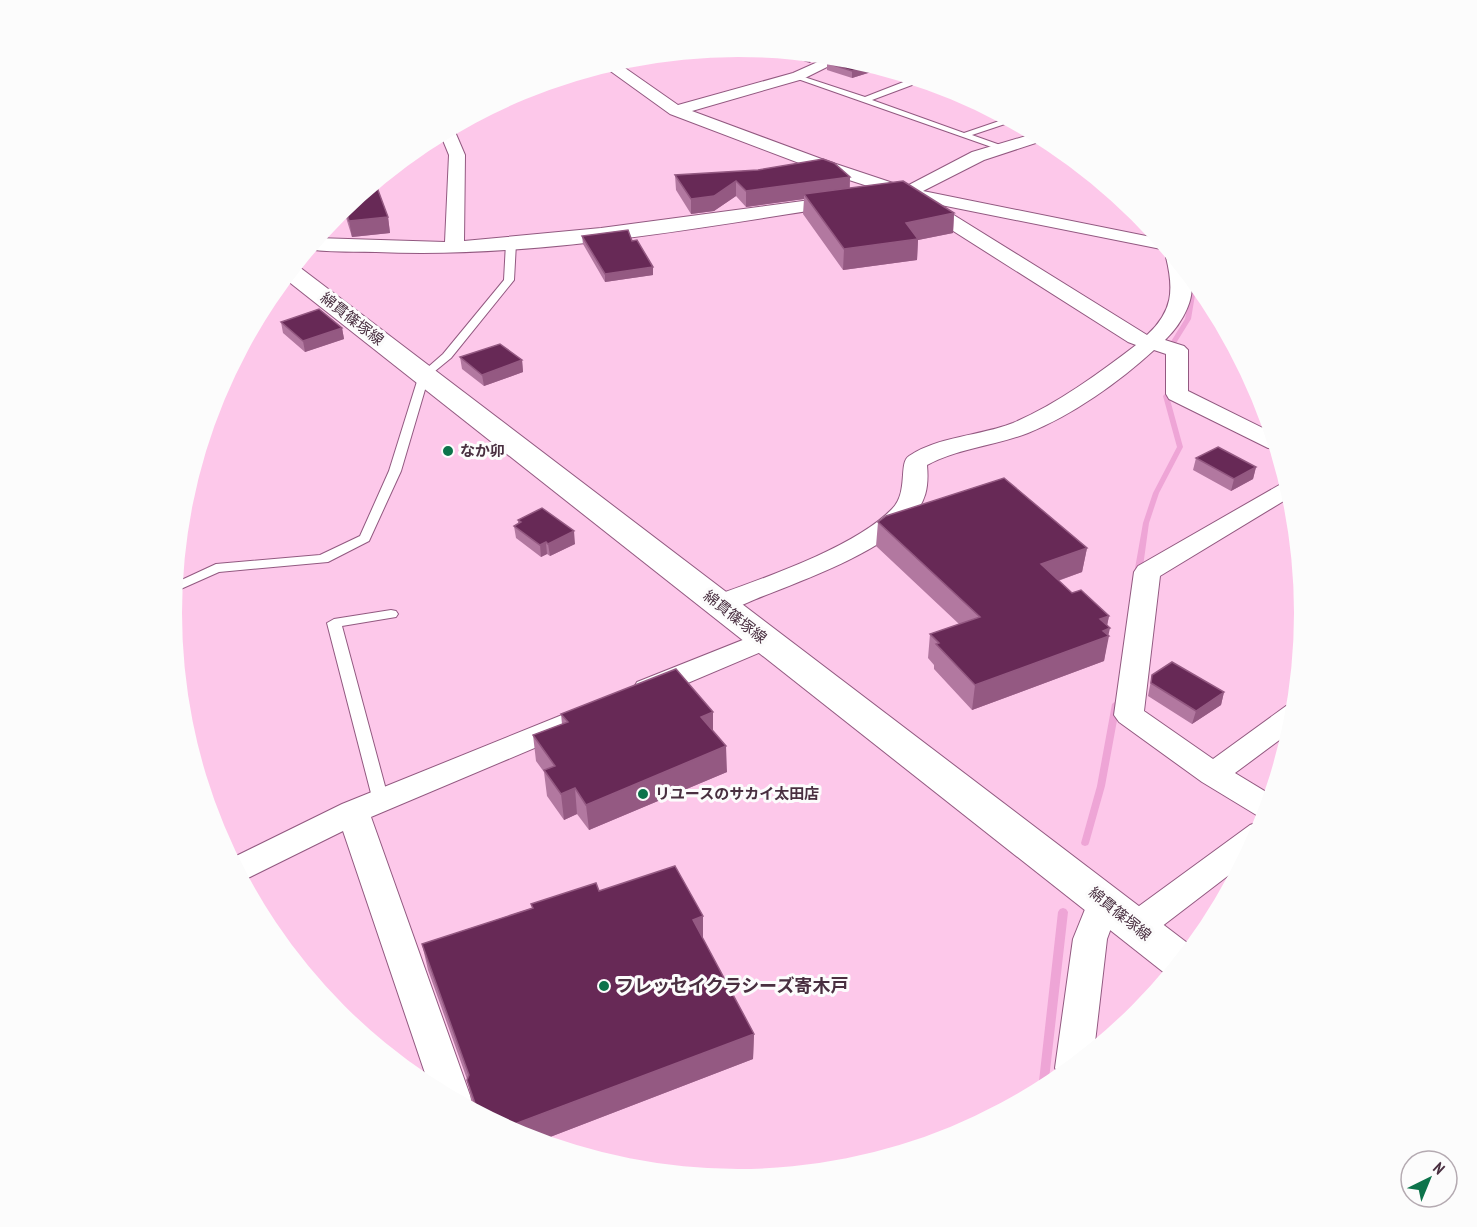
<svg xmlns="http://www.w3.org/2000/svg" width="1477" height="1227" font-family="'PT Sans Narrow','Noto Sans JP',sans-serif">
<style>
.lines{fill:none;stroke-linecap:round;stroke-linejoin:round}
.stream{fill:#eea5d6;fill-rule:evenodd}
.lane-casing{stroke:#925980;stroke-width:2}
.street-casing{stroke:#925980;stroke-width:2}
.secondary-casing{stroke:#925980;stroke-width:2}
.lane{fill:#fff;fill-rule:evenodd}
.street{fill:#fff;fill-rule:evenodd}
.secondary{fill:#fff;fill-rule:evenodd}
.wall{fill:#b278a0}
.shaded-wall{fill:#945982}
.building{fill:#672956;stroke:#945982;stroke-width:1.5}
.poi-dot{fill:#0d734b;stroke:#fcfcfc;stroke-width:2}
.labels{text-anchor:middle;stroke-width:6;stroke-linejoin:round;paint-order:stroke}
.street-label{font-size:15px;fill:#492f40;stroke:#fcfcfc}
.poi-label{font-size:15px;font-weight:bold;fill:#492f40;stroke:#fcfcfc;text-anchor:start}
.near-poi-label{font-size:18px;font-weight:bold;fill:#492f40;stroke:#fcfcfc;text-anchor:start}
</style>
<rect width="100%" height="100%" fill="#fdc8ea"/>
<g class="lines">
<!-- stream -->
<path class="stream" d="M1194,279L1197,283L1191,319L1173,348L1174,350L1171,352L1169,351L1167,348L1185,319L1192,280Z
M1173,387L1176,389L1169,396L1183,447L1159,493L1149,523L1142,574L1138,576L1134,574L1143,523L1153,493L1177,447L1163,396L1171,388Z
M1116,701L1120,704L1105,786L1089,843L1088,845L1085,846L1082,845L1081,843L1097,786L1112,704Z
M1063,908L1066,909L1068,912L1048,1088L1039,1093L1038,1090L1058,912L1060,909Z"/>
<defs>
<path id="lane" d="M795,74L865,97L906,81H912V85L872,100L964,133L1008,118L1014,121L972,135L1003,146V150H1000L795,78Z
M511,240L516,243L514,280L451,358L429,376L401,471L369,541L328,562L219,572L174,592L175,583L216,564L320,555L360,536L389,471L419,375L443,354L504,280L506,243Z
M391,610L396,611L398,614L396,617L342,626L389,801L387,805H375L373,801L327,623L334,619Z"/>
<path id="street" d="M831,56L847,57L803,79L692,111L827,161L905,187L972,152L1036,133L1048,139L984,160L923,191L1161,239L1171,251L936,204L1147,335C1173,311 1174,290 1166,257L1172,252C1177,258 1183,264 1187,271C1201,293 1181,325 1165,340L1184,346L1188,350V391L1273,433L1278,449L1268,448L1169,399L1166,394V354L1154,350C1119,382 1073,415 1028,433C995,446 959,448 927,465C929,487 926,503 910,519C877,554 801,581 756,599C745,603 729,613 717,612C714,612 711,611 709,610L705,604L709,598C761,579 854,548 892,509C909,492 898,463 909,456C939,436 980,436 1013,423C1057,404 1098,374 1136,345L1128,342L917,208L914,204L917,200L875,199L872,195L880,190L815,169L670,114L602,65L615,61L678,105L793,73Z
M453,127L465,155L464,241L601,228L840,196L846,197L849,201L846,205L840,206C691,229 527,259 376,252C354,251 330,253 308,249L316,238L445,242L449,155L440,133Z
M1288,480L1292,496L1160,576L1144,711L1213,759L1286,706L1297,703L1293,730L1235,773L1273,796L1266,819L1258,816L1202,782L1119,722L1114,715L1134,572L1138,566Z
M765,631L775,634L779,640L775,646L657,696L647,699L637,696L633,689L637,682Z
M567,713L577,716L582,723L577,730L371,817L472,1101L468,1109L430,1088L343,831L242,881L230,859L342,804Z
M1261,821L1265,822L1246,862L1148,937L1136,940L1124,937L1119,927L1124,917L1250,825Z
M1104,888L1116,892L1121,901L1107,939L1094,1051L1061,1079L1055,1068L1073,939L1092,892Z"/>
<path id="secondary" d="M295,265L298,266L1194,948L1171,976L1167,975L284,278Z"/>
</defs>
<!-- lane casing -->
<use href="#lane" class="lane-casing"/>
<!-- street casing -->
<use href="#street" class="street-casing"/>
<!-- secondary casing -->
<use href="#secondary" class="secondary-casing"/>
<!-- lane -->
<use href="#lane" class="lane"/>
<!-- street -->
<use href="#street" class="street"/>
<!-- secondary -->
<use href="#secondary" class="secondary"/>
</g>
<!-- wall -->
<path class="wall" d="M772,50L827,55L809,63Z
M827,63L884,68L852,78L827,70Z
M675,175L850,177V188L954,213L953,233L918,240L917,260L843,270L803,214L804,199L746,207L736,196L714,211L691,214L676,190Z
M375,182L388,217L390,233L352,237L343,208Z
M582,236L632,241L653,267V275L605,282L583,244Z
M281,322L342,328L344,339L305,352L283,333Z
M460,357L522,360L523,372L484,386L462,369Z
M1196,458L1256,467L1253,479L1231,491L1193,470Z
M518,520L575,544L550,556L547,554L541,557L516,538L514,526L518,524Z
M878,522L1087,548L1082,572L1058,581L1072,593L1109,616L1107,626L1108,636L1104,661L972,710L934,669V665L928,658L930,634L959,624L876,546Z
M1152,675L1224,692L1221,705L1192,724L1148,696Z
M713,712V731L727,772L589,830L577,814L564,820L547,796L544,772L536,761L533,735L562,724L561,714Z
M599,891L703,939L754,1034L753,1059L537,1142L521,1137L475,1112L472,1106L468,1082L428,970L422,944L532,908L531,904Z"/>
<!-- shaded-wall -->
<path class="shaded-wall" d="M815,54L827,55L809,63V56Z
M873,65L884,68L852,78V71Z
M850,177L849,192L804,194V199L746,207V191Z
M736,181V196L714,211L691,214V199Z
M954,213L953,233L918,240L917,260L843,270L844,249L906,223Z
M388,217L390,233L352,237L349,221Z
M653,267V275L605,282V274Z
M342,328L344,339L305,352L303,341Z
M522,360L523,372L484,386L482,375Z
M1256,467L1253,479L1231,491L1234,479Z
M574,531L575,544L550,556L548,544Z
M546,542L547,554L541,557L540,545Z
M1087,548L1082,572L1037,588L1041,564Z
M1109,616L1106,630L1110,628L1108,637L1109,636L1104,661L972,710L975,685L1100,619Z
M1224,692L1221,705L1192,724L1196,711Z
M713,712V738L701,717Z
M726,746L727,772L589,830L586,805Z
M575,788L577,814L564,820L561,794Z
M703,916V942L693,920Z
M754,1034L753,1059L537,1142L521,1137L504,1128Z"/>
<!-- building -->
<path class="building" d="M798,52L815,54L809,56Z
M840,56L849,57L873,65L852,71L827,63Z
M823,159L834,163L850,177L746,191L736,181L714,196L691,199L675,175L758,170Z
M903,181L954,213L906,223L918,239L844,249L804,194Z
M375,182L388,217L349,221L345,207Z
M628,230L632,241L637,240L653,267L605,274L582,236Z
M319,309L342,328L303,341L281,322Z
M500,344L522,360L482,375L460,357Z
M1218,447L1256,467L1234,479L1196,458Z
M1004,478L1087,548L1041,564L1072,593L1081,590L1109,616L1100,619L1110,628L1103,631L1109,636L975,685L936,644L939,643L930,634L980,617L878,522L886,516Z
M542,508L574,531L548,544L546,542L540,545L514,526L521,522L518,520Z
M1172,662L1224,692L1196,711L1151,683L1152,675Z
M676,669L713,712L701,717L726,746L586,805L575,788L561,794L544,770L555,766L533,735L568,722L561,714Z
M675,866L703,916L693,920L754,1034L504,1128L479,1115L467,1080L469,1075L422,944L533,908L531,904L596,883L599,891Z"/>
<!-- markers -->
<g class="poi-dot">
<circle cx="448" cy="451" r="6"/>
<circle cx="643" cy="794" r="6"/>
<circle cx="604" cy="986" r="6"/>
</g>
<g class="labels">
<!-- street labels -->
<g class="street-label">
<text transform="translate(352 319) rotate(38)" y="5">綿貫篠塚線</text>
<text transform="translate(735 617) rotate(38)" y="5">綿貫篠塚線</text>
<text transform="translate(1120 914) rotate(39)" y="5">綿貫篠塚線</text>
</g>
<!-- poi labels -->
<g class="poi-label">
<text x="460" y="456">なか卯</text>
<text x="655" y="799">リユースのサカイ太田店</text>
</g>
<!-- near-poi labels -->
<g class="near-poi-label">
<text x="616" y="992">フレッセイクラシーズ寄木戸</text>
</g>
</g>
<!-- crop -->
<path d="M0 0H1477V1227H0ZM182 613a556 556 0 1 1 1112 0a556 556 0 1 1-1112 0Z" fill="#fcfcfc" fill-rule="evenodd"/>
<!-- north arrow -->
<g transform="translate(1429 1179) rotate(43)"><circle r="28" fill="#fcfcfc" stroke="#b4aab1" stroke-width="1.5"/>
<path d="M0-4.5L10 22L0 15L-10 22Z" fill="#0d734b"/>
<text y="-9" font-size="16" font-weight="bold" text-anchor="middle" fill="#492f40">N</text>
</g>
</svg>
